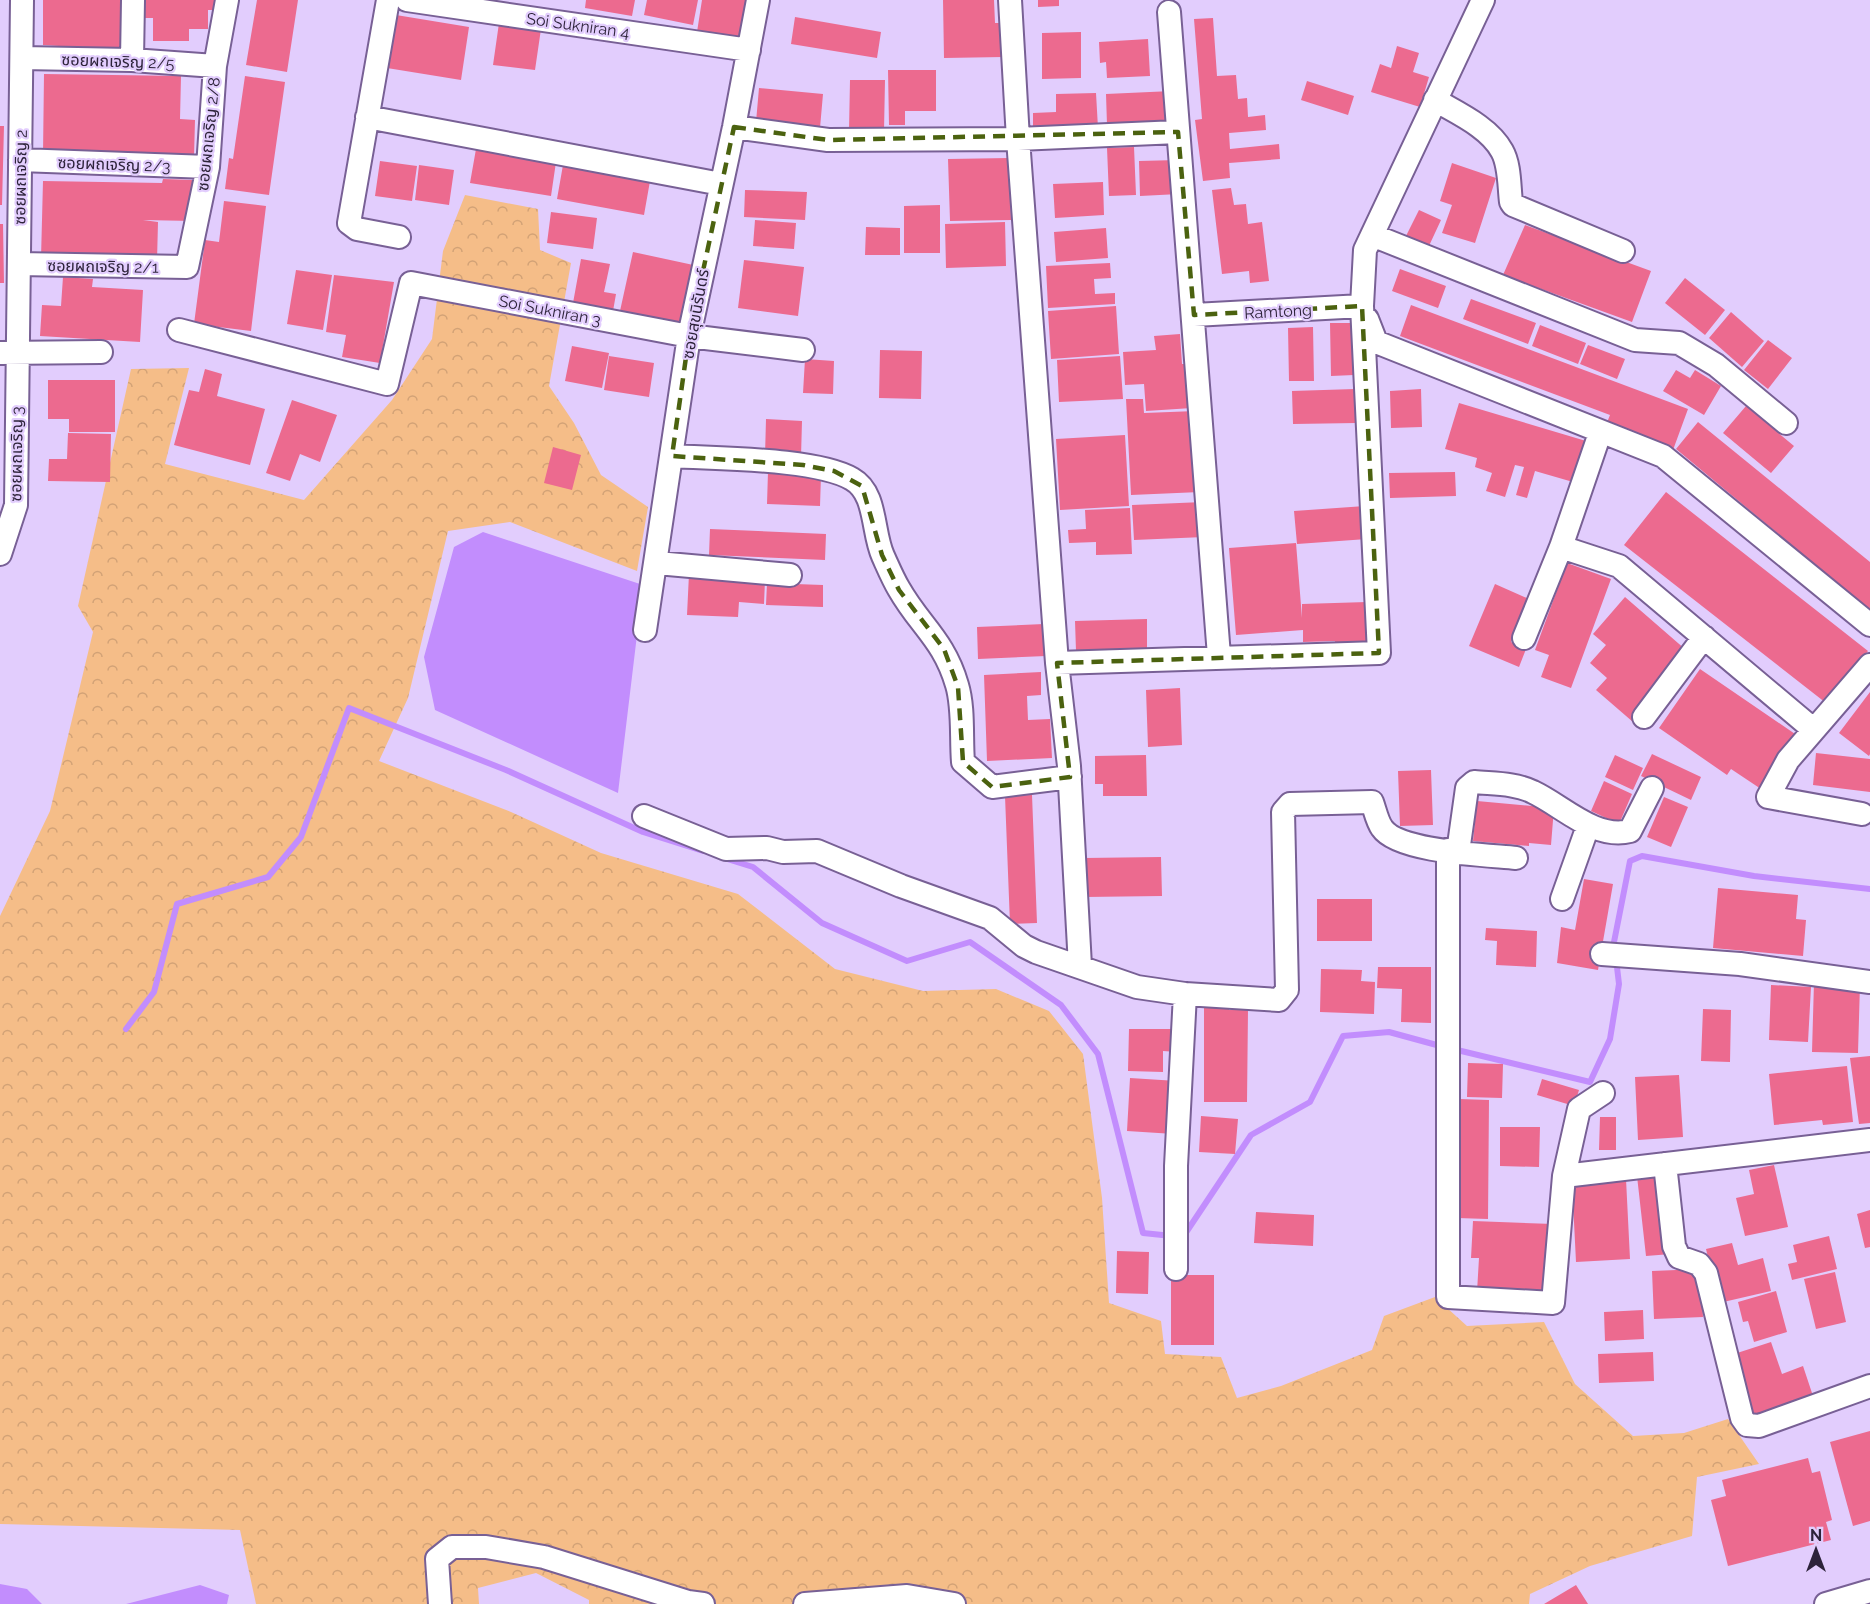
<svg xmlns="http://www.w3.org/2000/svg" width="1870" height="1604" font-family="Raleway,'Noto Sans Thai',sans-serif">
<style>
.forest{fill:url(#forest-crowns)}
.water{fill:#c28dfd}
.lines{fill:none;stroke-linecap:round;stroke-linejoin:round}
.stream{stroke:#c28dfd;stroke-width:6}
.building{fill:#ec6a8f}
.minor-casing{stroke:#786095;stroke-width:26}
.minor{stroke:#fff;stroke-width:22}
.marked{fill:none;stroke:#4b620f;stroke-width:4.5;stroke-dasharray:12 8;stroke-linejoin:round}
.labels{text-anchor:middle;stroke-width:4.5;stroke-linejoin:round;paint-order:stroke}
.street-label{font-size:16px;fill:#2d233a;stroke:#e2cdfd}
</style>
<defs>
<pattern id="forest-crowns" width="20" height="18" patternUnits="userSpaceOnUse" patternTransform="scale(1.5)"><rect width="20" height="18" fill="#f5bd88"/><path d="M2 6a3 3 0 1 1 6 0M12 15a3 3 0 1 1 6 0" fill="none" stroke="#d2a276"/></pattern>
</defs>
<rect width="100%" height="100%" fill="#e2cdfd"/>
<!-- forest -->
<path class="forest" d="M465,195L538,209L540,250L571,263L549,386L574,423L601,475L648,507L637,571L510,522L448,531L408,698L379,761L511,812L601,853L738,894L835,969L923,991L996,989L1049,1011L1083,1054L1102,1198L1109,1303L1161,1321L1165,1354L1221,1357L1237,1398L1281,1386L1372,1350L1384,1316L1435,1297L1467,1326L1544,1322L1575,1384L1633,1436L1684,1433L1728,1419L1759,1464L1697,1477L1692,1536L1590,1566L1530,1594L1529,1604H589V1600L536,1573L478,1588L479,1604H256L240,1530L0,1524V916L50,811L93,632L78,606L131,369L189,368L165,464L304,500L392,400L432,339L443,251Z"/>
<!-- water -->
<path class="water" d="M483,532L643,585L618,793L435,710L424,657L454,547Z
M0,1584L27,1589L42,1604H0Z
M200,1585L229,1595L227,1604H126Z"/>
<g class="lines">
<!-- stream -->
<path class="stream" d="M724,858L753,867L822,923L907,961L970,942L1061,1005L1098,1054L1143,1233L1172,1236
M126,1029L154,992L177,904L268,877L301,837L349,708L506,770L643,832L703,851
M1453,1049L1590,1082L1610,1039L1619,984L1614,942L1630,861L1642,856L1754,876L1870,889
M1183,1237L1251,1135L1310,1102L1343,1036L1389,1032L1444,1047"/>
</g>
<!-- building -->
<path class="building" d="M43,0H122V50L43,45Z
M144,0H220V10H208V29H189V41H153V18H144Z
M257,0H298L287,72L246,65Z
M586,0H635L632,16L585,8Z
M647,0H698L693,25L644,15Z
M702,0H749L742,40L697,32Z
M943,0H994L995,23H1002L1003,57L944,58Z
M1038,0H1059V6L1038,7Z
M396,15L469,27L461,80L387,68Z
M795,17L881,32L877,58L791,44Z
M1213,18L1217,76L1236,75L1238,99L1247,98L1248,117L1265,115L1266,130L1229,133L1230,149L1279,144L1280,159L1229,163L1230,178L1203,181L1195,120L1202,119L1194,19Z
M499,23L541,29L535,70L493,65Z
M1081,32V78L1042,79V33Z
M1148,39L1150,76L1107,78L1106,62L1100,63L1099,42Z
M1397,46L1419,53L1413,72L1429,77L1420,107L1371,92L1380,64L1391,68Z
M888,70H936V111H905V125H889Z
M44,74L181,76L180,119L195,120L194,157L43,154Z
M245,76L285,82L269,195L225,189L229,158L233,159Z
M850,80H885L884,131H849Z
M1307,81L1354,96L1348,115L1301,100Z
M759,88L823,94L820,128L756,122Z
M1172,91L1173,123L1107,125L1106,94Z
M1096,93L1098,128L1033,130V113L1056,112V94Z
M0,126H4L2,205H0Z
M1134,147L1136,195L1109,196L1107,148Z
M476,149L556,162L551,196L470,183Z
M1009,158L1011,220L950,221L948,159Z
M1178,160L1179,194L1140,196L1139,161Z
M380,161L417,166L412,201L375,196Z
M1452,163L1496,178L1475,243L1442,233L1452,205L1440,201Z
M419,165L454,170L449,205L415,200Z
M563,165L650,181L644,215L557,199Z
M163,179L194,180L193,221L143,220L158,222L157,261L41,259L43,181L162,183Z
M1103,182L1104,215L1055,218L1053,184Z
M1231,188L1234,205L1246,204L1248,224L1262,222L1269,281L1250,283L1249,271L1222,274L1212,190Z
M745,190L807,192L805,220L744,217Z
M224,201L266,206L251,331L194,324L205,240L219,242Z
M940,205V253H904V206Z
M1419,210L1441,220L1428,248L1405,238Z
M551,212L597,218L593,249L547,243Z
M755,220L796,223L794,249L753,246Z
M1005,222L1006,266L946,268L945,224Z
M0,224H3L4,283H0Z
M1525,225L1651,271L1632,322L1503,275Z
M866,227L900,228V255H865Z
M1106,228L1108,258L1056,262L1054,232Z
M633,252L698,266L684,325L620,311Z
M581,259L610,264L604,292L616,294L613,311L573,303Z
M744,260L804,267L798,316L738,308Z
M1110,263L1111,278L1094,279L1095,294L1115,293V304L1048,308L1046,266Z
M1400,269L1446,286L1438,308L1392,291Z
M296,270L332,275L323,330L287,324Z
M334,275L394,282L380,363L342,357L346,335L326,332Z
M63,277L93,279L92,287L143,290L140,342L40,336L42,305L61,306Z
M1685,278L1725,310L1705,335L1665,303Z
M1471,299L1536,323L1528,344L1463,319Z
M1411,305L1688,409L1673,450L1606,425L1610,415L1400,336Z
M1116,306L1119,354L1051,359L1048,311Z
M1731,312L1764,341L1742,367L1709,338Z
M1330,323H1352L1354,375L1331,376Z
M1540,325L1586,343L1578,364L1532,346Z
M1313,327L1314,381H1289L1288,328Z
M1180,334L1182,364H1190L1192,408L1146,411L1144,384L1125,385L1123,352L1156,350L1154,336Z
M1768,340L1792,358L1768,389L1744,370Z
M1588,345L1625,359L1617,379L1580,364Z
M572,346L609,353L602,388L565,381Z
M880,350L922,351L921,399L879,398Z
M609,356L654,363L649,397L604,390Z
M1120,356L1123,399L1059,402L1057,360Z
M805,359L834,361L833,394L803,393Z
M205,369L222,374L217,396L265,409L250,465L174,445L189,390L199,392Z
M1676,370L1690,378L1695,370L1721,386L1704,415L1663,391Z
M48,380H115V432H69V419H48Z
M1355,389L1356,423L1293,424L1292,391Z
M1421,389L1422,427L1391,428L1390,391Z
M1126,399H1143L1144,413L1196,411L1200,492L1131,495Z
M292,400L337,415L320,462L300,454L290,481L266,473Z
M1459,403L1586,441L1573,482L1535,471L1527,498L1516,495L1524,467L1515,465L1505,497L1486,491L1492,473L1475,467L1477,458L1445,449Z
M1746,406L1794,446L1771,473L1723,433Z
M766,419L802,421L801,457L765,456Z
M1698,422L1870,562V610L1676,449Z
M68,433L111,434L110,482L48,481L49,459H67Z
M1125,435L1129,506L1060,510L1056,439Z
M553,447L581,455L572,490L544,483Z
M768,472L821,475L820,506L767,504Z
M1455,472L1456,496L1390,498L1389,473Z
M1666,492L1868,651L1826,703L1624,545Z
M1203,502L1204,537L1134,540L1132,505Z
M1365,506L1367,539L1297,544L1294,511Z
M1130,508L1132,554L1096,555V542L1069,543L1068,530L1086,529L1085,510Z
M710,529L826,534L825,560L709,555Z
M1296,543L1302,618V604L1367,602L1368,651L1335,653V641L1303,642V630L1236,635L1229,548Z
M1567,563L1611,579L1571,688L1541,677L1549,655L1535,650Z
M689,574L765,580L764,604L739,602L738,617L687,615Z
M767,583L823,585V607L766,605Z
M1495,584L1529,599L1511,642L1526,649L1519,667L1469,646Z
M1625,597L1686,650L1641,701L1647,706L1633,722L1596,690L1607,678L1590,663L1606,645L1593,634Z
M1147,619V650L1076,651L1075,621Z
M1044,624L1046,656L978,659L977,627Z
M1700,669L1798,736L1761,789L1731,769L1727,775L1659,728Z
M1041,672V695L1027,696L1028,720L1050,719L1052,758L987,761L984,675Z
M1180,688L1182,745L1148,747L1146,690Z
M1870,692V754L1869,756L1839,733Z
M1816,753L1870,759V792L1813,785Z
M1652,754L1701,777L1691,800L1641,776Z
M1146,755L1147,796H1103V784H1095V756Z
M1615,755L1643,768L1633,790L1605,777Z
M1431,770L1433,825L1400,826L1398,771Z
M1604,781L1632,794L1619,824L1591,811Z
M1032,795L1037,923L1010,924L1005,796Z
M1664,797L1688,807L1671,847L1647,837Z
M1477,801L1554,808L1551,845L1529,843V846L1473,841Z
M1161,857L1162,896L1085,897L1084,858Z
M1584,879L1613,884L1598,970L1557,963L1561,927L1575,930Z
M1718,888L1798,895L1796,919L1806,920L1803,956L1713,948Z
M1317,899H1372V941H1317Z
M1486,928L1537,931L1536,967L1496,965L1497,941L1485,940Z
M1378,967H1431V1023L1401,1022L1402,989L1377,988Z
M1321,969L1362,970L1361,981L1375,982L1374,1014L1320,1012Z
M1814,982L1860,984L1858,1053L1812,1052Z
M1771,985L1811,987L1808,1042L1769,1040Z
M1204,1003H1229V1010H1248L1247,1102H1204Z
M1703,1009L1731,1010L1730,1062L1701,1061Z
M1129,1029H1178L1177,1052L1163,1051V1072L1128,1071Z
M1870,1056V1123L1859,1124L1850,1058Z
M1468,1063L1503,1064L1502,1098L1467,1097Z
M1847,1066L1853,1122L1823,1125L1822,1120L1774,1125L1769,1074Z
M1679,1075L1683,1137L1638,1140L1635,1077Z
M1130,1078L1177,1081L1174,1134L1127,1131Z
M1542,1079L1579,1090L1574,1106L1537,1095Z
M1459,1099L1489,1100L1488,1219L1457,1218Z
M1201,1116L1238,1119L1235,1154L1199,1152Z
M1600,1117H1616V1150H1599Z
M1500,1127H1540L1539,1167L1500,1166Z
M1774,1165L1788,1227L1745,1236L1736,1198L1754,1194L1749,1170Z
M1662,1174L1671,1254L1646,1256L1637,1176Z
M1626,1179L1630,1259L1576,1262L1572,1182Z
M1870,1210V1247L1865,1248L1857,1214Z
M1256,1212L1314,1215L1313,1246L1254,1243Z
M1473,1221L1553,1224L1550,1295L1477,1292L1479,1258H1471Z
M1829,1236L1837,1269L1792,1280L1788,1264L1797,1262L1793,1245Z
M1732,1243L1738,1265L1763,1258L1771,1291L1719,1303L1706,1249Z
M1117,1251L1149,1252L1148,1294L1116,1293Z
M1701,1269L1703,1317L1654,1319L1652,1271Z
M1835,1272L1846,1322L1816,1329L1804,1279Z
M1171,1275H1214V1345H1171Z
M1776,1291L1787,1332L1754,1342L1748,1321L1743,1322L1738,1302Z
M1643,1310L1644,1339L1605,1341L1604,1312Z
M1771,1342L1782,1374L1803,1366L1813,1396L1753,1417L1731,1355Z
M1653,1352L1654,1381L1599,1383L1598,1354Z
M1870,1431V1521L1853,1526L1830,1442Z
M1808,1458L1812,1473L1820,1471L1832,1520L1826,1522L1831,1540L1728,1566L1711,1500L1726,1496L1722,1480Z
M1576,1585L1588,1604H1544Z"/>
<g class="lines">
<defs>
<path id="minor" d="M388,0L349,223L357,229L399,237
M407,0L749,50
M1010,0L1018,139L1057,663L1069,766L1080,966
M1169,12L1219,656
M22,58L132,60L215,66
M132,60L133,0
M1435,100C1457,113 1489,127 1502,151C1510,165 1509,186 1511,202L1513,205L1623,251
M367,117L721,184
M734,127L828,140L1018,139L1178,132
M20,160L208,167
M1372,235L1635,340L1679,343L1716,365L1786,423
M19,264L187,267L208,167L215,66L227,0
M1194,315L1362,306
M1367,319L1376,342L1663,456L1870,625
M179,330L387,384L411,283L689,336L803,350
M0,353L101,352
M672,456C717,459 816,458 852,479C877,493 872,532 883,556C888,567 893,579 899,589C920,626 944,640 957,685C964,708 961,738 963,762L992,787L1070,777
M1561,547L1619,566L1814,730
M0,554L16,505L22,0
M657,563L790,575
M645,630L689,336L734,127L758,0
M1524,638L1561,547L1600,433
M1057,663L1379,653L1362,306L1365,250L1483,0
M1644,717L1704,637
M1862,814L1768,797L1788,760L1870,665
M644,816L726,849L767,848L783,852L817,851L901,886L990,918L1024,946L1036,952L1137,987L1185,994L1279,1000L1287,990L1283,812L1290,804L1372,802C1375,810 1377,821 1382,828C1398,852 1487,855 1516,858
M1448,850V1297L1553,1303L1564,1176L1579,1109L1603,1093
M1458,852L1467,788L1474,782C1493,784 1515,783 1533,792C1563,806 1595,840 1630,831L1652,788
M1562,899L1588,826
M1602,954L1740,964L1870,982
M1665,1164L1674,1246L1679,1257L1699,1264L1706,1273L1742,1418L1747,1425L1759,1426L1870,1386
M1564,1176L1870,1140
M1176,1269V1166L1185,994
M440,1604L437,1559L452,1547H486L544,1557L688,1602L703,1604
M805,1604L907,1596L954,1604
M1826,1604L1870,1591"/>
</defs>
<!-- minor casing -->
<use href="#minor" class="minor-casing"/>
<!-- minor -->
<use href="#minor" class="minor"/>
</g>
<!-- marked area -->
<path class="marked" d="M734,127L828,140L1178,132L1194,315L1362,306L1379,653L1057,663L1070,777L992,787L963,762L958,687L944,649L899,590L882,555L862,486L834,471L803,465L672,456L689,336Z"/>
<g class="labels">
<!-- street labels -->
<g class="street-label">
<text transform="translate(578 25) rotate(8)" y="6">Soi Sukniran 4</text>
<text transform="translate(118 61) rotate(2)" y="6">ซอยผถเจริญ 2/5</text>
<text transform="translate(208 134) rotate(-84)" y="6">ซอยผถเจริญ 2/8</text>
<text transform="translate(114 164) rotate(2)" y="6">ซอยผถเจริญ 2/3</text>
<text transform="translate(20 177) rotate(-89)" y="6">ซอยผถเจริญ 2</text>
<text transform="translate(103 266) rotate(1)" y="6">ซอยผถเจริญ 2/1</text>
<text transform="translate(550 310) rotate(11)" y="6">Soi Sukniran 3</text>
<text transform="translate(1278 311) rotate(-3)" y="6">Ramtong</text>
<text transform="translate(695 314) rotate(-80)" y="6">ซอยสุขนิรันดร์</text>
<text transform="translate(16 454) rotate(-89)" y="6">ซอยผถเจริญ 3</text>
</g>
</g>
<!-- north arrow -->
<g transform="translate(1816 1550)" stroke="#e2cdfd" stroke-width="4.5" paint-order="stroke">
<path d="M0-4.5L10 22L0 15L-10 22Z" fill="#2d233a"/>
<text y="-9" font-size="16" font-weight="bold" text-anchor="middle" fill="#2d233a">N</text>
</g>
</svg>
